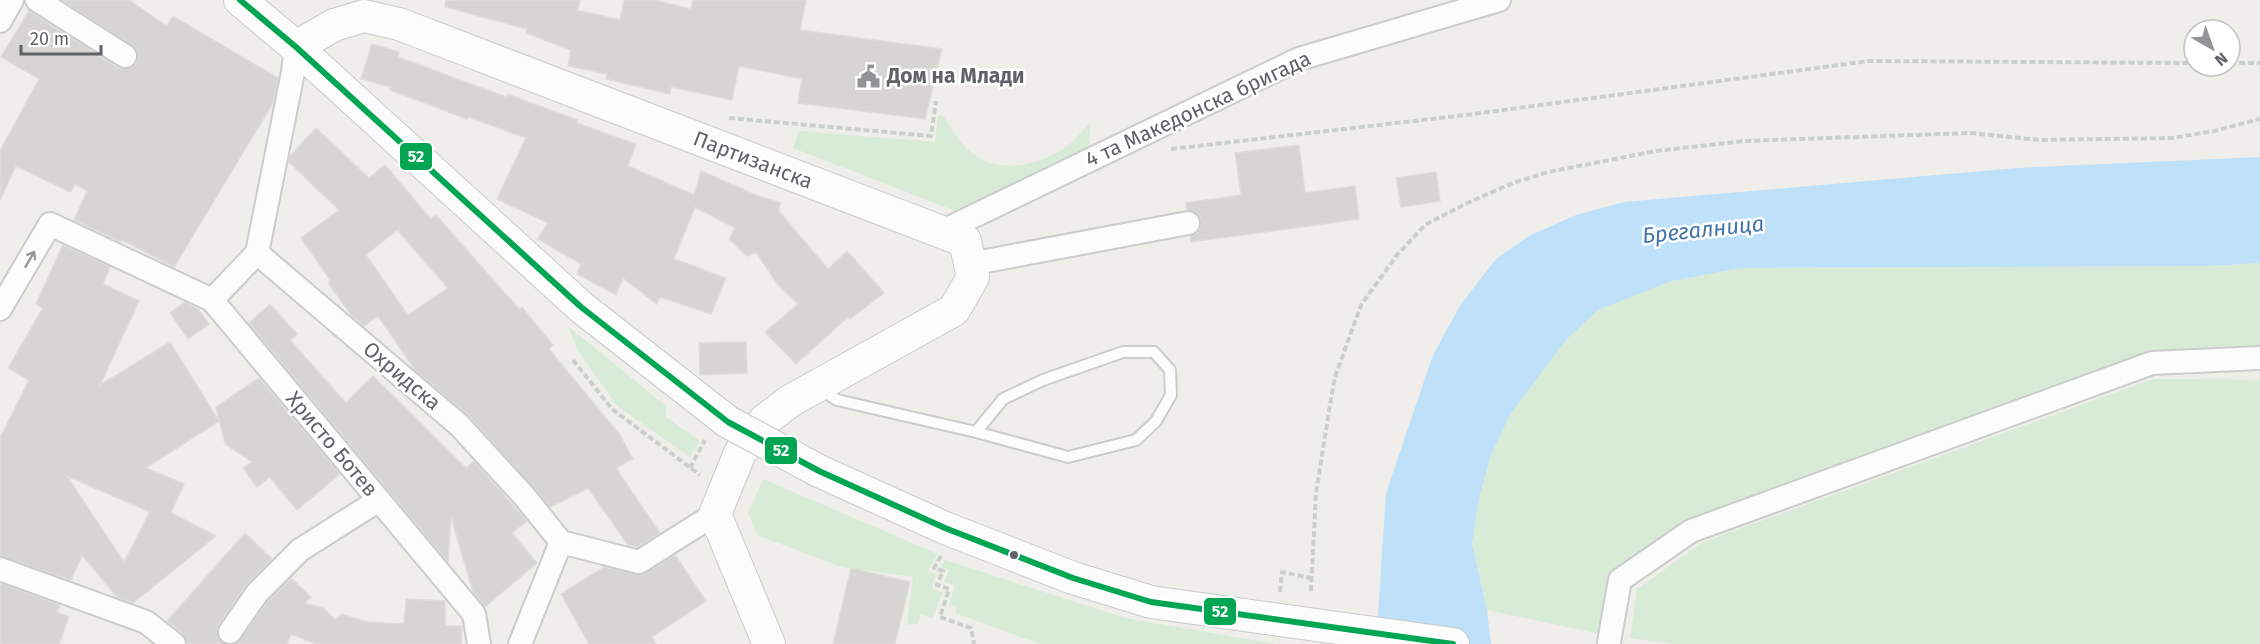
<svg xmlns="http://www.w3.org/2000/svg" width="2260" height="644" font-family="'Fira Sans',sans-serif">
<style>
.green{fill:#d8ebd6}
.water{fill:#bfe0f9}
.building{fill:#d6d5d3;stroke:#deddd9;stroke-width:1.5;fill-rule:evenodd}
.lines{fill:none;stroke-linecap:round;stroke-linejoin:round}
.lane-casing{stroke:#cbcccc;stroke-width:14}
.street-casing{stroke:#cbcccc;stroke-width:26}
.secondary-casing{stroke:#cacacb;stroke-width:34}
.path{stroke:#cacfcc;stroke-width:4;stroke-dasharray:6 3;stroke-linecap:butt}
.lane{stroke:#fdfcfc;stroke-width:10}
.street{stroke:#fdfcfc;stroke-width:22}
.secondary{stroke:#fdfcfc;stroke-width:32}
.secondary-bridge-casing{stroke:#cacacb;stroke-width:34;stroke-linecap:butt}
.secondary-bridge{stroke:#fdfcfc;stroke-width:32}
.bus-1-casing{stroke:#fff;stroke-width:10}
.bus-1{stroke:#00a651;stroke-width:6}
.oneway{stroke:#96999c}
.bus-dot{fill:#5f6368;stroke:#fff;stroke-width:2}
.labels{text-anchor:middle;stroke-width:5;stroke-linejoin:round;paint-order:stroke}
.poi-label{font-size:21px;font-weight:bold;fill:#5f6368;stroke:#fff;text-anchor:start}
.street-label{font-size:21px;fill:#5f6368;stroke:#fff}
.water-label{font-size:22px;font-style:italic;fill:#4174aa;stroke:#fff}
.line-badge{stroke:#fff;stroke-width:2}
.badge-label{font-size:16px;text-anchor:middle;font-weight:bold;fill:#fff}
</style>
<rect width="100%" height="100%" fill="#efeeea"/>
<!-- green -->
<path class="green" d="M938,115L944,117C952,130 960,144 972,153C997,174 1038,166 1063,149C1073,143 1081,132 1090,123L1089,152L958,212L793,148L799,131L935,142Z
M2260,263V345L2156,350L2144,354L1688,519L1615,571L1600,634L1487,610L1472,544L1479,498L1491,455L1511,413L1538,374L1565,341L1598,310L1671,281L1741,268L2207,266Z
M568,326L666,406V417L700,441L690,457L617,406L577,349Z
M2153,379L2260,380V644H1674L1630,638L1637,589L1703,542Z
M763,479L938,554L928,571L936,574L932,588L943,593L932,618L921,614L917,624L907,625L913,577L842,567L757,535L748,513Z
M945,560L1125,618L1276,644H1040L955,613L957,606L949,605L955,586L944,582L949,570L941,567Z"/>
<!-- water -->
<path class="water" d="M2260,157V263L2207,266L1741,268L1671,281L1598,310L1565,341L1511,413L1491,455L1479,498L1472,544L1487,610L1491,644H1376L1386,493L1433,355L1461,304L1496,259L1529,236L1576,215L1624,202L2017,168Z"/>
<!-- building -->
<path class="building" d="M62,0H129L167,26L173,16L278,78L273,103L174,267L122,240L121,242L74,220L87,191L75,184L70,192L16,166L0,200V151L39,79L1,57L29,11L118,68H131L136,64L138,57L137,50L132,45Z
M446,0H581L577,10L620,20L624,0H654L691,9L693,0H806L800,30L942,49L925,119L798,103L802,79L739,66L732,100L671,87L670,94L606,79L607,74L568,66L571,50L526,33L527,29L445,7Z
M372,44L399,52L398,57L506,97L507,94L578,120L577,123L636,144L628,166L694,195L701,171L756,195L781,203L778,210L828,269L847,251L884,293L850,319L848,317L796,364L765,332L798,304L778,285L756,252L747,256L729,239L735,228L695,207L674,259L726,278L711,314L660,297L657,304L623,278L616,295L577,274L581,264L538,239L548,223L497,199L526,138L468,117L467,119L390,90L391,87L361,79Z
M316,128L369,178L385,165L431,219L436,215L519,309L522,307L553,345L549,349L620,435L633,459L616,468L660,533L637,547L628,545L588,488L550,507L469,416L415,370L378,316L364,326L352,316L328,283L331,281L301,238L339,210L289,162L290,156ZM397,230L448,288L408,315L366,255Z
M1299,145L1305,193L1355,186L1359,219L1191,242L1190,236L1197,233L1201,221L1198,214L1187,210L1186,203L1241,195L1235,153Z
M1436,172L1440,201L1401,207L1396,178Z
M63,245L110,267L103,284L139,301L100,385L170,342L219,421L146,468L184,484L171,513L216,536L133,603L117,597L82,555L71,580L0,556V438L29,380L8,368L43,308L36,304ZM67,476L150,512L124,562Z
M185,302L198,309L209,324L188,339L170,313Z
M270,304L297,334L290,340L346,403L373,376L466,468L474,461L527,521L512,533L537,563L485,607L473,592L451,517L448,562L249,323Z
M746,342L747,373L700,375L699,343Z
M259,378L340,474L297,510L270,477L257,487L243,468L252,462L225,444L216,407Z
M245,533L272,559L246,585L219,624L217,630L218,637L225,644H187L183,634L167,621Z
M675,555L706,601L652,637L656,644H589L561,594L604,567L642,575Z
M851,568L910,582L895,644H833Z
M291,578L311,597L305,603L323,608L335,620L342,614L368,622L404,624L406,599L445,601V626H462L461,644H315L291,634L287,644H236L267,602Z
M0,583L60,605L57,612L69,617L59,644H0Z"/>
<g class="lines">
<defs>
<path id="lane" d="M819,388L837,400L976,432L1068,457L1136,440L1156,421L1171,395L1170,370L1154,352H1123L1043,380L1003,399L976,432"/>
<path id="street" d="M37,0L125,56
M0,21L12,0
M296,47L293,72L257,253L459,425L525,497L561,542L639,562L715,514
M941,232L1299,59L1499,0
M257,253L212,300L474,614L479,644
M970,264L1188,223
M0,309L50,224L212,300
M0,569L146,622L174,644
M230,632L257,593L300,550L379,500
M1609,642L1620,580L1691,531L2152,363L2260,358
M520,644L561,542"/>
<path id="secondary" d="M240,0L296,47L581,307L728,422
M296,47L334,25L364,16L399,24L965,241L973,277L954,310L790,401L764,421L740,453L715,514L769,644
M819,471L945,528L1073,578L1151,602L1453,644"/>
</defs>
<!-- lane casing -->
<use href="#lane" class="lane-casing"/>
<!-- street casing -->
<use href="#street" class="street-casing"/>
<!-- secondary casing -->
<use href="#secondary" class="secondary-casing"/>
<!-- path -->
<path class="path" d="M2230,63H2260
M729,118L931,136L936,101
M1171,149L1466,115L1869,61L2194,63
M573,360L612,409L700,475
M690,468L705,440
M941,556L934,568L943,571L937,585L949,589L940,617L971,628L974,644
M1311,591L1316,493L1330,405L1335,377L1361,305L1397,255L1425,225L1465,204L1513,183L1548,172L1656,151L1744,141L1970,133L2040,140L2172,138L2214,131L2260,119
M1280,592L1282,572L1311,578"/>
<!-- lane -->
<use href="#lane" class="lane"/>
<!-- street -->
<use href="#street" class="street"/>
<!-- secondary -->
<use href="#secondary" class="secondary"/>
<defs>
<path id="secondary-bridge" d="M728,422L819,471"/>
</defs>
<!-- secondary-bridge casing -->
<use href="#secondary-bridge" class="secondary-bridge-casing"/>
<!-- secondary-bridge -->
<use href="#secondary-bridge" class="secondary-bridge"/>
<defs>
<path id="bus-1" d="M240,0L296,47L581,307L728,422L819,471L945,528L1073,578L1151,602L1453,644"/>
</defs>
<!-- bus-1 casing -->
<use href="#bus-1" class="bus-1-casing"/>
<!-- bus-1 -->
<use href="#bus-1" class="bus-1"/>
</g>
<!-- one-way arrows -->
<defs><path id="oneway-shaft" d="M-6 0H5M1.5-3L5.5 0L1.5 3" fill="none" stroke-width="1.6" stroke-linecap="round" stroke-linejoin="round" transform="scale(1.5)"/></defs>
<use class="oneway" href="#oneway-shaft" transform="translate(30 259) rotate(-60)"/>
<!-- icons -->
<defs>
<symbol id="civic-bare" viewBox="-9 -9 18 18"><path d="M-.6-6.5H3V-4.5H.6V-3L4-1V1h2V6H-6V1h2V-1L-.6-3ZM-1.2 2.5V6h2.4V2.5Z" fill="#919496" stroke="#fff" stroke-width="2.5" paint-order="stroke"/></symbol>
</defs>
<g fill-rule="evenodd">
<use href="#civic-bare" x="852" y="60" width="33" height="33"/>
</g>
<!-- markers -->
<circle class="bus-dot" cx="1014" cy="555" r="5"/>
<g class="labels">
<!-- poi labels -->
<g class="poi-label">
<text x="887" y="83">Дом на Млади</text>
</g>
<!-- street labels -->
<g class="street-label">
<text transform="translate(1198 109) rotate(-25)" y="7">4 та Македонска бригада</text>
<text transform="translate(753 160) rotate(21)" y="7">Партизанска</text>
<text transform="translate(402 376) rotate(40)" y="7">Охридска</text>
<text transform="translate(332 444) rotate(50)" y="7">Христо Ботев</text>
</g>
<!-- water labels -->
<g class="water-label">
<text transform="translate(1703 229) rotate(-6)" y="8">Брегалница</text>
</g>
</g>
<g class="line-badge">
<rect x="399" y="142" width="34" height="29" rx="6" fill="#00a651"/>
<rect x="764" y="436" width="34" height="29" rx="6" fill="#00a651"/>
<rect x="1203" y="597" width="34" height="29" rx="6" fill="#00a651"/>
</g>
<g class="badge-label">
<text x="416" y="162">52</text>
<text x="781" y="456">52</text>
<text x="1220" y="617">52</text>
</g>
<!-- north arrow -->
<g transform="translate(2212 48) rotate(140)"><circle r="28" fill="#ffffff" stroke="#bfc1c3" stroke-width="1.5"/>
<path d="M0-4.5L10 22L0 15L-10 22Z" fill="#919496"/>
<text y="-9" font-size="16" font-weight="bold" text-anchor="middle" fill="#5f6368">N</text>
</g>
<!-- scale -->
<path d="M21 45v9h80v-9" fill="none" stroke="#5f6368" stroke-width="3"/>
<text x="30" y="45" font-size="18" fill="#5f6368" stroke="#ffffff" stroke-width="4.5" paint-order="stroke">20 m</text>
</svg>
